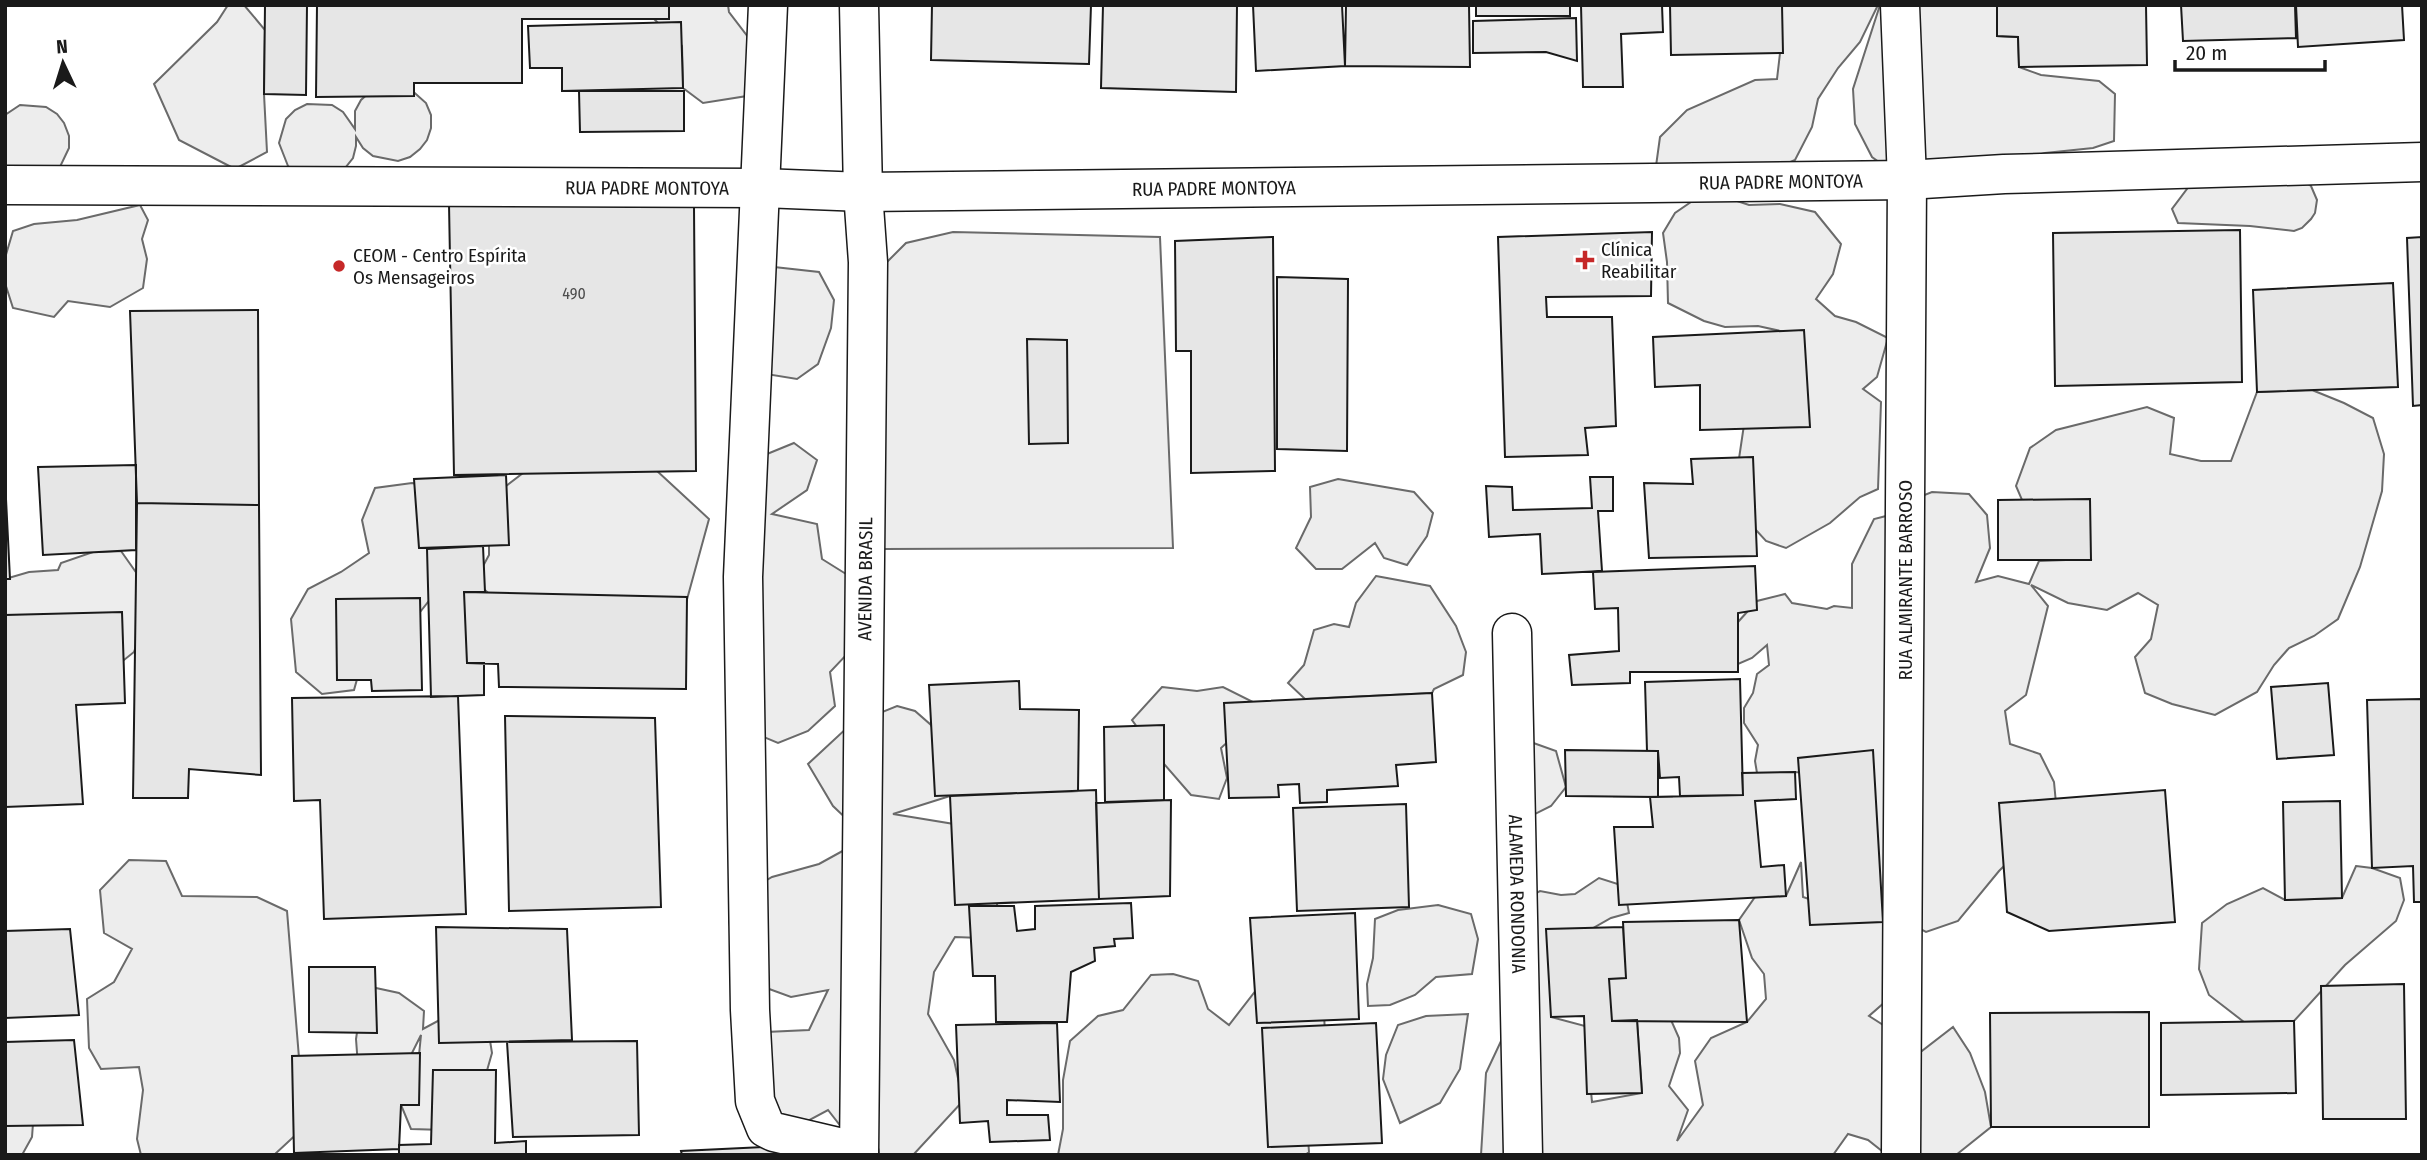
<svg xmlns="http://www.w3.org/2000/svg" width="2427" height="1160" font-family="'Fira Sans Condensed',sans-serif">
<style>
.built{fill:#ededed;stroke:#6a6a6a;stroke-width:2}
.building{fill:#e6e6e6;stroke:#1a1a1a;stroke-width:2}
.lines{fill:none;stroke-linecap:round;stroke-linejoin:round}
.street-casing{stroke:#1a1a1a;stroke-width:41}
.secondary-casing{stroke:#1a1a1a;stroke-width:41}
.street{stroke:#fff;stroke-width:38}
.secondary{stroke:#fff;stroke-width:38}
.poi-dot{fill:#c62828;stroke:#fff;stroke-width:2.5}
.labels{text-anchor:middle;stroke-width:5;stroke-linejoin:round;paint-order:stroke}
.number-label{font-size:16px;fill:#4d4d4d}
.street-label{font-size:19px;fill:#1a1a1a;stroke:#fff}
.poi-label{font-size:19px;fill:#1a1a1a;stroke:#fff;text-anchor:start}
</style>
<rect width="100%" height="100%" fill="#fff"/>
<!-- built -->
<path class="built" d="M228,5H244L265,30L264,94L267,152L235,169L179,140L154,84L217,22Z
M649,5H728L729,12L764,58L753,95L703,103L683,88L682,46L654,19Z
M1761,5H1878L1860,42L1838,68L1818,99L1812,127L1795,160L1763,174L1656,166L1660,137L1687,110L1755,80L1777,79L1782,36Z
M1880,5H1997V36L2018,37L2019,67L2041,75L2099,81L2115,94L2114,141L2093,148L2045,153L2025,159L1890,170L1872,157L1855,124L1853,89Z
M408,87L426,103L431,115V128L427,140L420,149L410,157L398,161L373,156L363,148L356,137V146L353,158L345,168L298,175L288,166L279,143L286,119L295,110L307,104L332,105L343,112L355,129V111L361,100L371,91Z
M20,105L46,107L57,114L64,123L69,136V148L58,171H5V115Z
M2294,175L2311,186L2317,200L2315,213L2311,219L2302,228L2294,231L2250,226L2178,223L2172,209L2193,181Z
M1707,191L1749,205L1780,204L1815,212L1841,244L1833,274L1816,299L1835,316L1856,322L1888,338L1877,377L1863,389L1881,402L1878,489L1860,497L1830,523L1786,548L1766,541L1744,517L1737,472L1745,418L1785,332L1758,326L1725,327L1704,321L1668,303L1667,262L1663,233L1675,213Z
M140,205L148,220L142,239L147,259L143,288L110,307L68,301L54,317L13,308L5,283V258L13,231L34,224L77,220Z
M953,232L1160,237L1173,548L884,549L881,268L906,243Z
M765,266L819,272L834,300L831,328L818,364L797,379L766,374Z
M2312,390L2344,403L2373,418L2384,454L2382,491L2360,567L2338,619L2314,636L2289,648L2274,665L2257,692L2215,715L2172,704L2145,693L2135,657L2151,639L2158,605L2138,593L2107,610L2068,603L2031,585L2048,606L2026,695L2005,711L2010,744L2040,754L2054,782L2057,814L1999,871L1958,921L1926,932L1890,913L1901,988L1869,1016L1894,1032L1914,1057L1953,1027L1970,1053L1985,1092L1991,1127L1956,1155H1887L1868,1140L1848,1134L1833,1155H1481L1486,1073L1510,1022L1516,904L1540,891L1561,895L1575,894L1599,878L1624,886L1629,913L1611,918L1586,932L1556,940L1551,1017L1585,1026L1592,1102L1642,1093L1637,1020H1671L1679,1038L1680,1053L1669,1086L1688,1110L1677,1141L1703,1105L1695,1061L1711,1038L1747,1022L1766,999L1764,974L1752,958L1739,920L1755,897L1786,896L1801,862L1803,897L1833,907L1826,775L1795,772L1777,784L1757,773L1755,761L1758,745L1744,723V708L1753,693L1757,674L1769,665L1767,645L1752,658L1738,664V622L1757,601L1785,594L1792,603L1827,609L1834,606L1852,608V564L1874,519L1886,516L1899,505L1932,492L1969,494L1987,515L1990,548L1976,582L1998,576L2029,584L2039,561L2090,559L2022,500L2016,486L2030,448L2056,430L2147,407L2174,418L2170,454L2201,461H2231L2257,392Z
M794,443L817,460L807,490L772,514L817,524L822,559L846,574L851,650L830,672L835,706L808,731L778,743L759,735L748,646L767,454Z
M643,458L709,519L683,614L497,601L475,581L489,555V499L527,470Z
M1338,479L1414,492L1433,513L1427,536L1407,565L1384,558L1375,543L1342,569H1316L1296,548L1311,517L1310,487Z
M412,483L442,489L434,523L436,551L443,583L405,631L363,658L354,690L322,694L296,672L291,619L308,589L341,572L369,553L362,520L375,488Z
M121,551L147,588L144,623L134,652L114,668L5,641V579L29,572L58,570L61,563L93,552Z
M1376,576L1430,586L1456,626L1466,652L1463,675L1434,689L1432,693L1305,699L1288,683L1304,665L1314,630L1334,624L1349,627L1356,603Z
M1162,687L1197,691L1223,687L1253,702L1246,725L1221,748L1227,778L1219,799L1191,795L1164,764L1132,720Z
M897,706L915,711L931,725L948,758L950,796L893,814L966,826L987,850L999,915L981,938L955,937L934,972L928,1014L954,1060L963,1101L914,1154L875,1155L846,1133L828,1110L791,1130L744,1107L766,1032L809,1030L828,990L791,997L739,978L729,921L753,888L772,877L819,864L848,848L852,824L833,806L808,764L850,725Z
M1514,736L1556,751L1566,787L1551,806L1517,823Z
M129,860L166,861L182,896L257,897L287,911L300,1070L315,1117L274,1155H141L137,1139L143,1090L139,1067L101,1069L89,1048L87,999L114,982L132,949L104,933L100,890Z
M2356,866L2372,868L2400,878L2404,900L2396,921L2345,965L2294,1021L2244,1022L2209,995L2199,969L2202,923L2227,904L2263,888L2285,900L2342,898Z
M1438,905L1471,914L1478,939L1472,974L1436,977L1415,995L1390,1005L1368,1006L1367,984L1373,958L1375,919L1398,910Z
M1173,974L1198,981L1208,1009L1229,1025L1257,989L1324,1014L1326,1052L1305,1098L1309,1152L1305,1155H1058L1063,1129V1080L1070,1041L1098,1016L1123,1010L1151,975Z
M376,988L399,993L424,1011L423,1029L447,1016L488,1028L492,1053L486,1074L445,1130L411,1129L401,1105L418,1065L421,1035L408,1061L359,1079L356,1039L359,1019L364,996Z
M1468,1014L1460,1069L1440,1103L1400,1123L1383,1079L1386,1055L1398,1025L1426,1016Z
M5,1077L34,1110L32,1137L22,1155H5Z"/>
<!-- building -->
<path class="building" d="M265,5H307L306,95L264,94Z
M317,5H669V19H522V83H414V96L316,97Z
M932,5H1091L1089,64L931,60Z
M1103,5H1237L1236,92L1101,88Z
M1253,5H1342L1345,66L1256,71Z
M1346,5H1469L1470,67L1345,66Z
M1476,5H1570V16H1476Z
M1581,5H1662L1663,32L1621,34L1623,87H1583Z
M1670,5H1782L1783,53L1671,55Z
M1997,5H2146L2147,65L2019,67L2018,37L1997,36Z
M2181,5H2295L2296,38L2183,41Z
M2296,5H2402L2404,40L2298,47Z
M1576,18L1577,61L1546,52L1473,53V21Z
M681,22L683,88L562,91V68H530L528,26Z
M579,91H684V131L580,132Z
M449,204L694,207L696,471L454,475Z
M2240,230L2242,382L2055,386L2053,233Z
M1652,232L1651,296L1546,297L1547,317H1612L1616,426L1585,428L1588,455L1505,457L1498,237Z
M1273,237L1275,471L1191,473V351H1176L1175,241Z
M2422,237V405L2413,406L2407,238Z
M1277,277L1348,279L1347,451L1277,449Z
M2393,283L2398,387L2257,392L2253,290Z
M258,310L259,505L137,503L130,311Z
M1804,330L1810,427L1700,430V385L1655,387L1653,337Z
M1027,339L1067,340L1068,443L1029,444Z
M1753,457L1757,556L1649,558L1644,483L1693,484L1691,459Z
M136,465V550L43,555L38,467Z
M506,475L509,545L419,548L414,479Z
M1590,477H1613V511H1598L1602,571L1542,574L1540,534L1489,537L1486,486L1512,487L1513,510L1592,508Z
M5,479L10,579H5Z
M2090,499L2091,560H1998V500Z
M137,503L259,505L261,775L189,769L188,798H133Z
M483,546L485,592H464L467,663H484V695L431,697L427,549Z
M1755,566L1757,610L1738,613V672H1630V683L1572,685L1569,655L1619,651L1618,608L1595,609L1593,572Z
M464,592L687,597L686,689L499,687L498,664L467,663Z
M420,598L422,690L372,691L371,680H337L336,599Z
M122,612L125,703L76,705L83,804L5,807V615Z
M1740,679L1743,795L1680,796L1679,777L1660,778L1658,751H1647L1645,682Z
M1019,681L1020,709L1079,710L1078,791L935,796L929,685Z
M2328,683L2334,755L2277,759L2271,687Z
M1432,693L1436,762L1396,765L1398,786L1327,790V802L1300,803L1299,784L1278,785L1279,797L1229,798L1224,703Z
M458,696L466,914L324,919L320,800L294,801L292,698Z
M2422,699V902H2414L2413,866L2372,868L2367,700Z
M505,716L655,718L661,907L509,911Z
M1164,725V800L1105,802L1104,727Z
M1565,750L1658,751V797L1566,796Z
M1873,750L1883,922L1810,925L1798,758Z
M1795,772L1796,799L1755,801L1761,867L1784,865L1786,896L1619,905L1614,827H1653L1650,797L1743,795L1742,773Z
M1096,790L1099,899L955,905L950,796Z
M2165,790L2175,922L2049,931L2007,912L1999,803Z
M1171,800L1170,896L1099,899L1096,803Z
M2340,801L2342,898L2285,900L2283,802Z
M1406,804L1409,907L1297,911L1293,808Z
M1131,903L1133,938L1114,939L1115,946L1094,948L1095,961L1071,972L1067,1022H996L995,976H973L969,906H1014L1017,931L1035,929V906Z
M1355,913L1359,1019L1257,1023L1250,918Z
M1739,920L1747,1022L1612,1021L1609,979L1626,978L1623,922Z
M436,927L567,929L572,1040L439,1043Z
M1623,927L1626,978L1609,979L1612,1021L1637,1020L1642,1093L1587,1094L1584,1016L1551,1017L1546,929Z
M70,929L79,1015L5,1018V931Z
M309,967H375L377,1033L309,1032Z
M2404,984L2406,1119H2323L2321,986Z
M2149,1012V1127H1991L1990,1013Z
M2294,1021L2296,1093L2161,1095V1023Z
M1057,1023L1060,1102L1007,1100V1115H1048L1050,1140L990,1142L988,1121L960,1123L956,1025Z
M1376,1023L1382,1143L1268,1147L1262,1028Z
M74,1040L83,1125L5,1126V1042Z
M637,1041L639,1135L513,1137L507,1042Z
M420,1053L419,1105H401L399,1149L294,1153L292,1056Z
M433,1070H496L495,1143L526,1141V1155H399V1145L431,1144Z
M803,1145L804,1155H682L681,1151Z"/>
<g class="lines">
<defs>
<g id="street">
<path d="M1900,5L1907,180L1901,1155"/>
<path id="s1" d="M5,185L760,188L863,192L1907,180L2004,174L2422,162"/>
<path d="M760,188L743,577L750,1010L755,1101L766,1128L774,1132L859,1152"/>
<path id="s2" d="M1512,633L1523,1155"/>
<path id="s3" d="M859,1155L868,262L863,192"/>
</g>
<path id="secondary" d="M859,5L863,192
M760,188L768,5"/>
</defs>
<!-- street casing -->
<use href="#street" class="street-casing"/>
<!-- secondary casing -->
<use href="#secondary" class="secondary-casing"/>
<!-- street -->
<use href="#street" class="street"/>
<!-- secondary -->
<use href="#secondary" class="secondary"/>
</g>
<!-- markers -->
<g class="poi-dot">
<path d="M1581.5 249.5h7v7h7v7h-7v7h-7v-7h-7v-7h7z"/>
<circle cx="339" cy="266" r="7"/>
</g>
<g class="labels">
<!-- number labels -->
<g class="number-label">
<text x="574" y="299">490</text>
</g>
<!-- street labels -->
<g class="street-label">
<text dy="7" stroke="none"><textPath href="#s1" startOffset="1776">RUA PADRE MONTOYA</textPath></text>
<text dy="7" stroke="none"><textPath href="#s1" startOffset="642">RUA PADRE MONTOYA</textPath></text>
<text dy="7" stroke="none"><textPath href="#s1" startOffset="1209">RUA PADRE MONTOYA</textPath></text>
<text dy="7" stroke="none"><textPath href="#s3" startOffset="576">AVENIDA BRASIL</textPath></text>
<text transform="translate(1905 580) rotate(-90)" y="7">RUA ALMIRANTE BARROSO</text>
<text dy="7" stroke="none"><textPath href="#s2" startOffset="261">ALAMEDA RONDONIA</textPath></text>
</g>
<!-- poi labels -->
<g class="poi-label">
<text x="1601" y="256">Clínica<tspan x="1601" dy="22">Reabilitar</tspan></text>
<text x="353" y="262">CEOM - Centro Espírita<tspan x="353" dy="22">Os Mensageiros</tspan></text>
</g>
</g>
<!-- border -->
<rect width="2427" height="1160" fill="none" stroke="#1a1a1a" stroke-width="14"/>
<!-- north arrow -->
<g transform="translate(63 63) rotate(356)" stroke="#ffffff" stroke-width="5" paint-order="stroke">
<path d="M0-5L12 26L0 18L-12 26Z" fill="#1a1a1a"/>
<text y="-10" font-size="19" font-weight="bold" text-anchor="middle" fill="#1a1a1a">N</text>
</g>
<!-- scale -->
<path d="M2175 60v10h150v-10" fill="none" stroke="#1a1a1a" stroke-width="3.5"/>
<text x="2186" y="60" font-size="21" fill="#1a1a1a" stroke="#ffffff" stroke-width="5" paint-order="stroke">20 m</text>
</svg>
